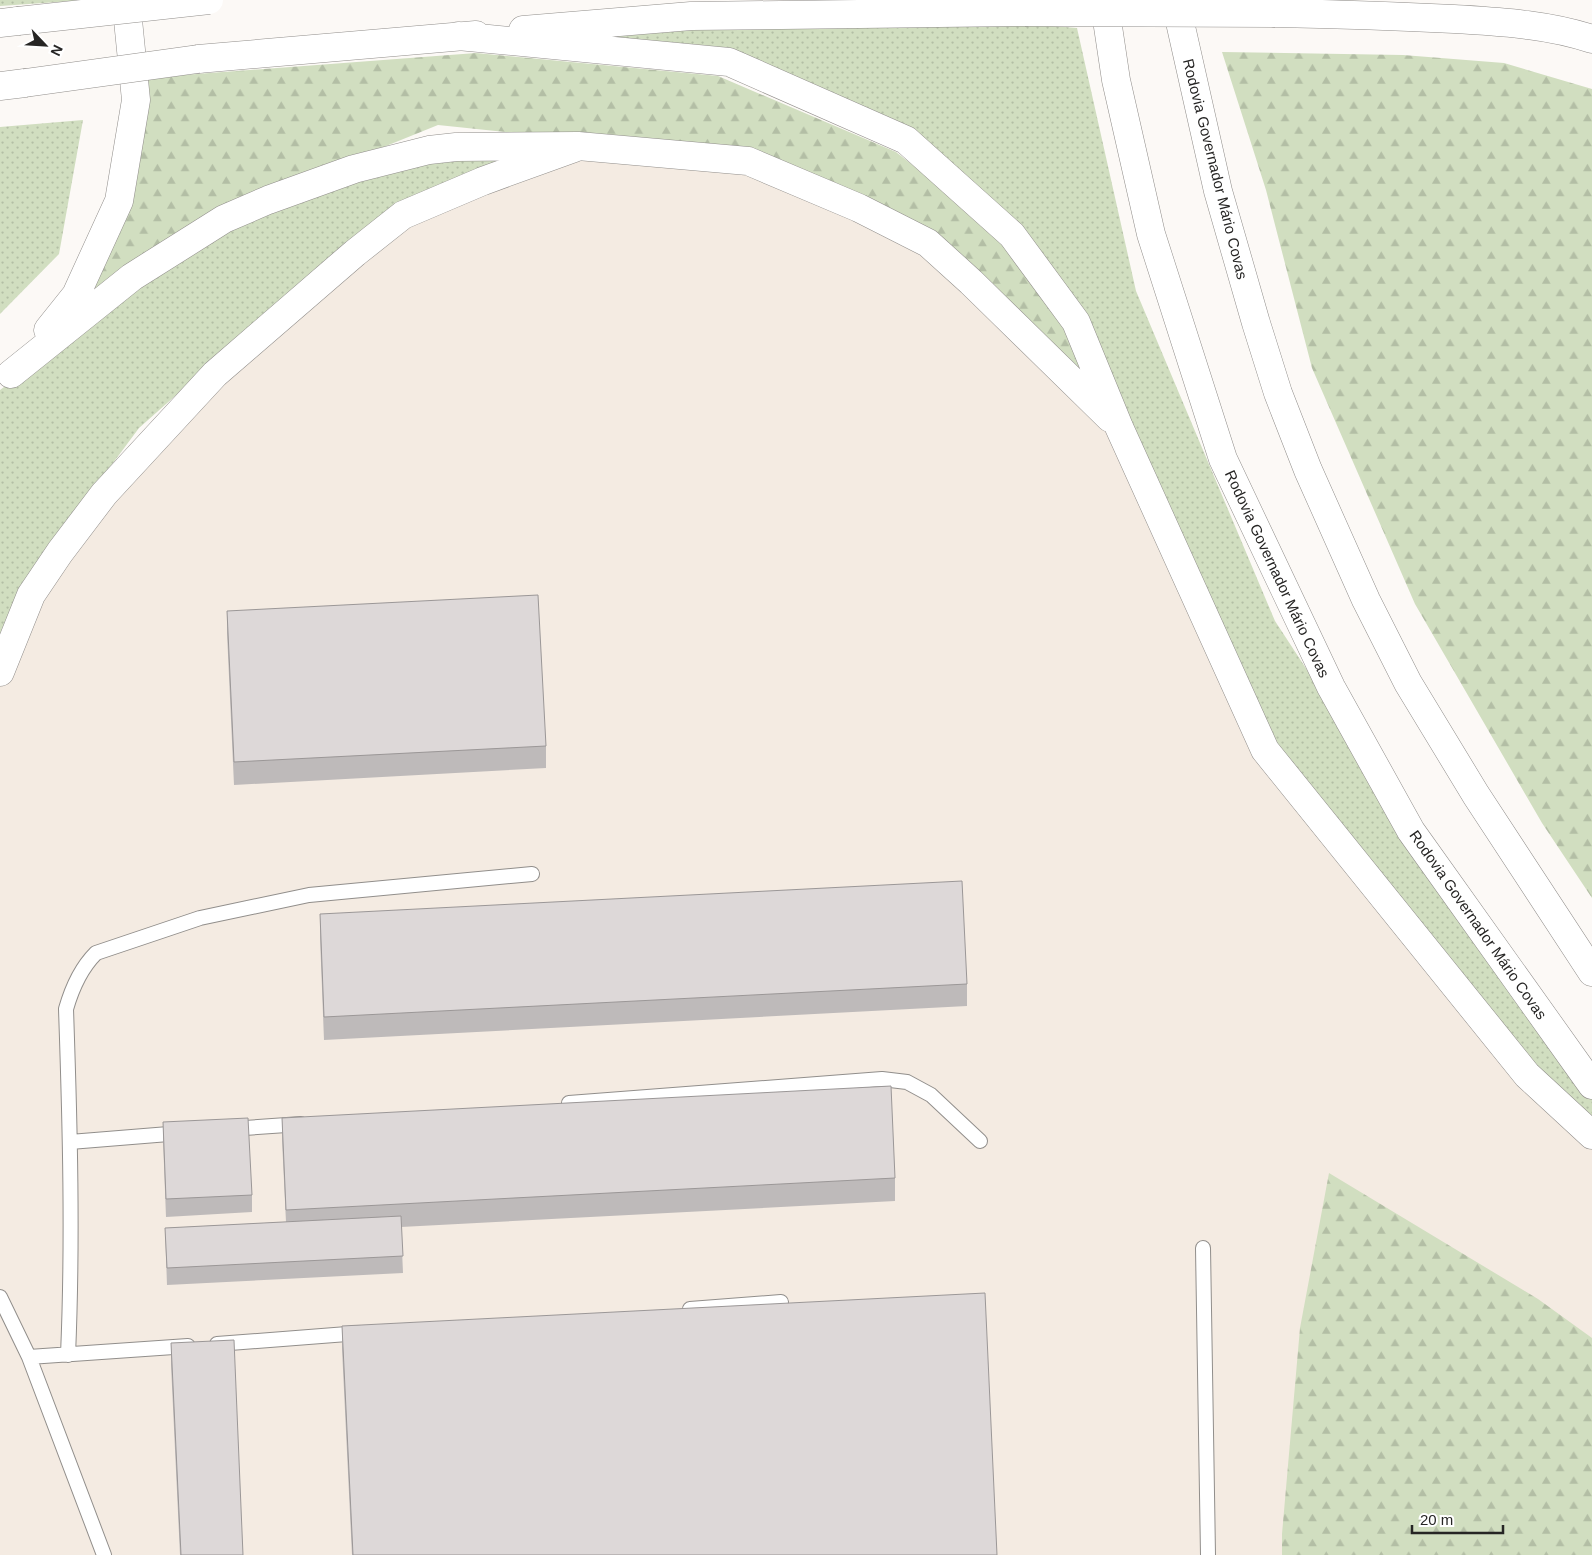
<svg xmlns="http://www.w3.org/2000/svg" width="1592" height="1555" font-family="Helvetica,sans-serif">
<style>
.built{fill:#f4ebe2}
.grass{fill:url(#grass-dots)}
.forest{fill:url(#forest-firs)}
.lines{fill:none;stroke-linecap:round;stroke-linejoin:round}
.service-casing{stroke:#918e8b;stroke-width:16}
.primary-casing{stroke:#918e8b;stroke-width:29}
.trunk-casing{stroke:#918e8b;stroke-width:29}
.service{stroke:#fff;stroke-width:14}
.primary{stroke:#fff;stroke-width:28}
.trunk{stroke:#fff;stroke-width:28}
.trunk-bridge-casing{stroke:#918e8b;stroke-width:29;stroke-linecap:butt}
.trunk-bridge{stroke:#fff;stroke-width:28}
.wall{fill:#bebaba}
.building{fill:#ddd8d8;stroke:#9b9797}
.labels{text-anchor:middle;stroke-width:4;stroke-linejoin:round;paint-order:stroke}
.street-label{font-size:15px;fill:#262524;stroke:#fff}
</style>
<defs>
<pattern id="grass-dots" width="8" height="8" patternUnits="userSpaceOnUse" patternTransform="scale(1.25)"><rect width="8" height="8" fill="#d1dec0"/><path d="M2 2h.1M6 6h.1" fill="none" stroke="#b3bea5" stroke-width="1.8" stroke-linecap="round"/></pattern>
<pattern id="forest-firs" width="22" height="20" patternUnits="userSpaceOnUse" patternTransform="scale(1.25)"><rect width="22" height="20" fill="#d1dec0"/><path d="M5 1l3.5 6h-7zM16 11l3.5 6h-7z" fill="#b3bea5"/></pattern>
</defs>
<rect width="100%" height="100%" fill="#fcf9f6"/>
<!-- built -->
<path class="built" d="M578,146L748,161L928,243L1119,427L1592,1135V1555H0V672L104,494L355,253Z"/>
<!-- grass -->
<path class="grass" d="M0,0H87L0,6Z
M770,21L1004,22L1077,28L1136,291L1275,621L1413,832L1592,1084V1120L1527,1075L1265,750L1086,316L905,130L725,51L572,36Z
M83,120L59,254L0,314V127Z
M462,155L511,159L343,247L139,428L64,529L0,641V390L203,241L362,174Z"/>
<!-- forest -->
<path class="forest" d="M1222,52L1403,55L1504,63L1592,89V898L1542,823L1415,604L1312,368L1266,190Z
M476,53L718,76L896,152L1000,234L1066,324L1096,394L928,243L755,153L584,140L438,125L349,161L77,304L143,78Z
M1329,1173L1538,1299L1592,1338V1555H1282V1534L1300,1328Z"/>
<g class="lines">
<defs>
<path id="service" d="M569,1103L882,1079L907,1082L931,1095L980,1141
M230,1129L301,1124
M70,1142L181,1133
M1203,1248L1208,1555
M0,1297L29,1357L104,1555
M690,1309L781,1302
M217,1344L360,1333
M68,1355C73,1240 70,1125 66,1009C72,988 80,969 96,953L200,918L309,895L532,874
M29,1357L188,1346"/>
<path id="primary" d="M0,672L31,595L60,552L104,494L215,374L355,253L403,215L483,181L574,148"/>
<path id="trunk" d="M1104,0L1116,80L1151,234L1223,459L1331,687L1411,831L1592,1085
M1175,0L1218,191L1256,323L1278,393L1308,470L1366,600L1408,683L1476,795L1592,972
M1275,13C1335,14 1394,16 1454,19C1501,22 1547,24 1592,39
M0,23L18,21
M523,30L691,16L1025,12
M458,36L729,62L906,140L1012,235L1076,322L1119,427L1265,750L1527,1075L1592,1135
M198,59L476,35
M0,86L25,83
M48,330L76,295L119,201L136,100L126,0
M11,374L132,277L224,219L268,200L354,169L429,150L456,147L578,146L748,161L859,208L928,243L971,282L1110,418"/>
</defs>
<!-- service casing -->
<use href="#service" class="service-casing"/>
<!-- primary casing -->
<use href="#primary" class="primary-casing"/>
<!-- trunk casing -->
<use href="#trunk" class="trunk-casing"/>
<!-- service -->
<use href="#service" class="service"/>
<!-- primary -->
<use href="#primary" class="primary"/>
<!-- trunk -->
<use href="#trunk" class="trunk"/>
<defs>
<path id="trunk-bridge" d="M1025,12L1275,13
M18,21L209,0
M25,83L198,59"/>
</defs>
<!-- trunk-bridge casing -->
<use href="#trunk-bridge" class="trunk-bridge-casing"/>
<!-- trunk-bridge -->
<use href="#trunk-bridge" class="trunk-bridge"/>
</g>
<!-- wall -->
<path class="wall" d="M227,611L546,746V768L234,785L227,633Z
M320,914L967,984V1006L324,1040L320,937Z
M282,1118L895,1178V1201L401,1227L403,1273L167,1285L165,1228L286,1222L282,1140Z
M163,1122L252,1195V1212L166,1217L163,1139Z
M342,1326L997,1555H352L342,1349Z
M171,1343L243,1555H180L171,1365Z"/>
<!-- building -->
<path class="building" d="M538,595L546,746L234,762L227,611Z
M962,881L967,984L324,1017L320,914Z
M891,1086L895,1178L286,1210L282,1118Z
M248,1118L252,1195L166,1199L163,1122Z
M401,1216L403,1256L167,1268L165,1228Z
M985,1293L997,1555H353L342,1326Z
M234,1340L243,1555H181L171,1343Z"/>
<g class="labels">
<!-- street labels -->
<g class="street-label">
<text transform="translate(1215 169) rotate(76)" y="5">Rodovia Governador Mário Covas</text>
<text transform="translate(1277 574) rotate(65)" y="5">Rodovia Governador Mário Covas</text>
<text transform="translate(1478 925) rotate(55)" y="5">Rodovia Governador Mário Covas</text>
</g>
</g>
<!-- north arrow -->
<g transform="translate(45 45) rotate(115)" stroke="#ffffff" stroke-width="4" paint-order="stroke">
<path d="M0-4L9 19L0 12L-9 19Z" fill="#262524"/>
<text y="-8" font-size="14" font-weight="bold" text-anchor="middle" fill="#262524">N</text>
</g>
<!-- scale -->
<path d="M1412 1525v8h91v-8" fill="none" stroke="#262524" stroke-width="2.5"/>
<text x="1420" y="1525" font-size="15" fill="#262524" stroke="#ffffff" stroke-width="4" paint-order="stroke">20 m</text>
</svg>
